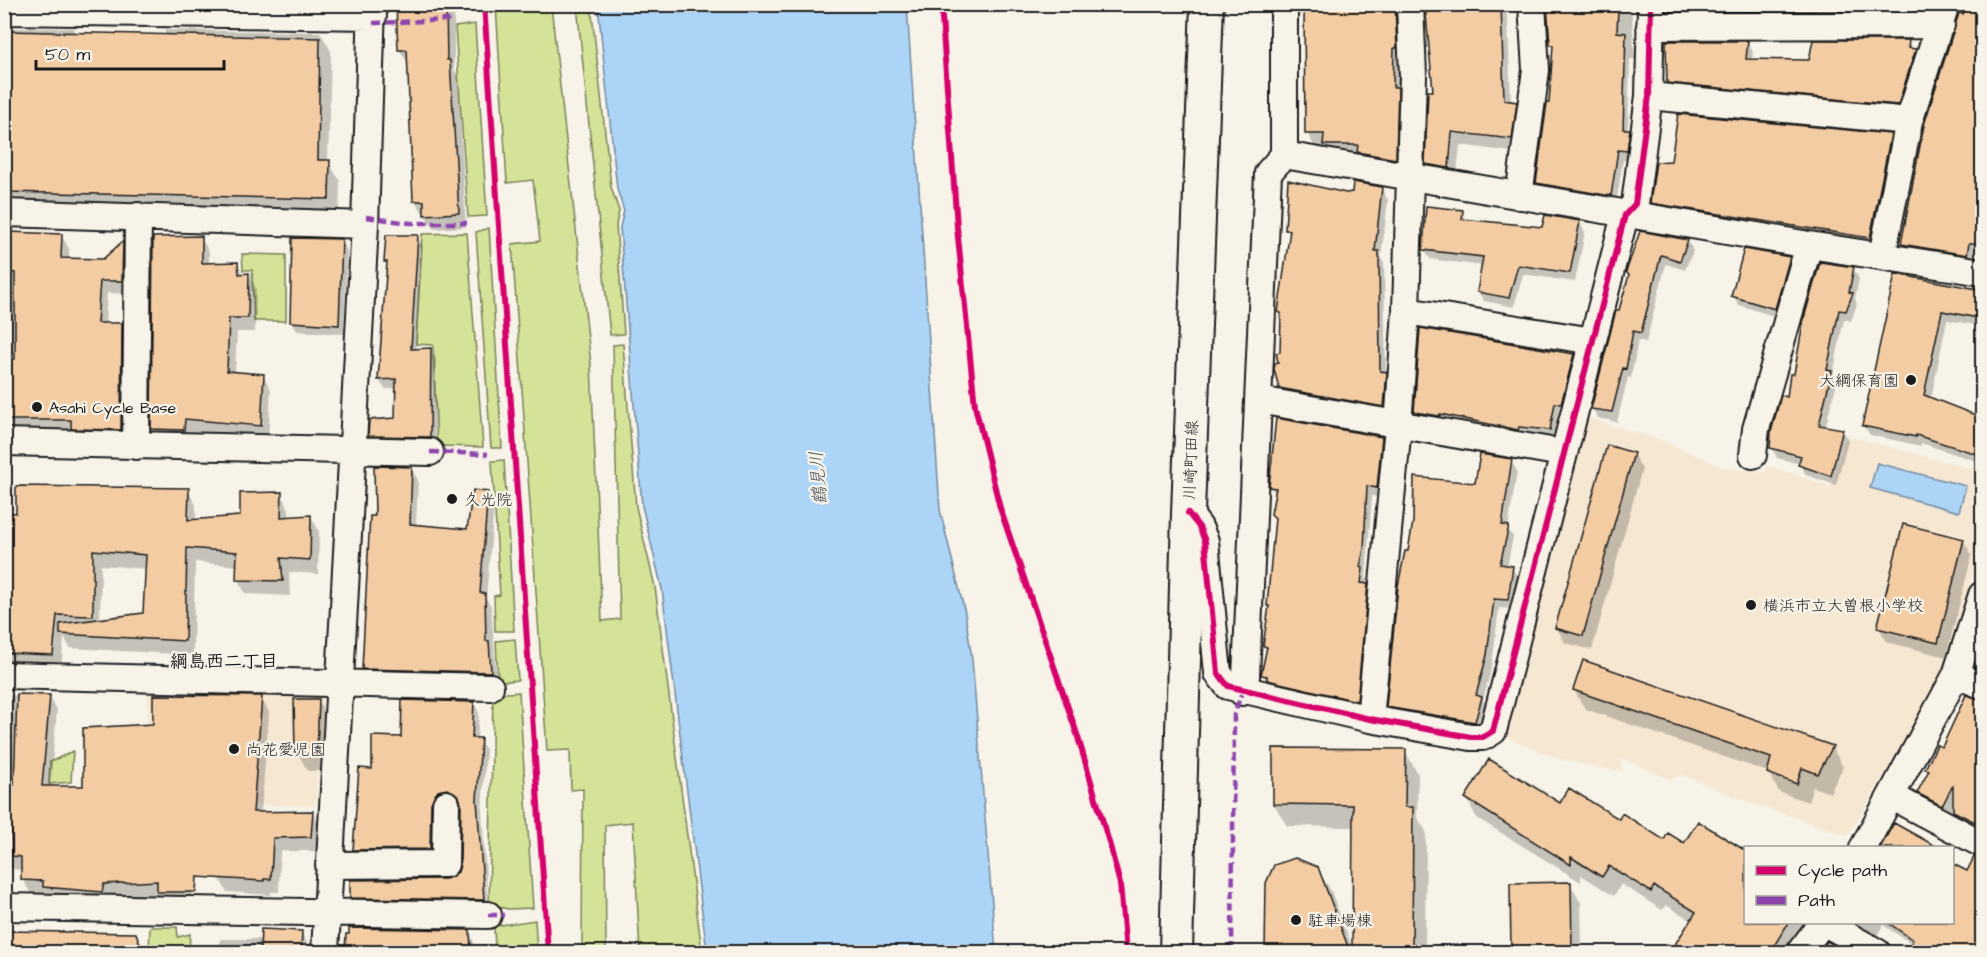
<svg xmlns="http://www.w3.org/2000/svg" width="1987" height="957" font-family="'Architects Daughter','Klee One',sans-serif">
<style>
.built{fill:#f6e7d3}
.green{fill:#d4e397;stroke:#78805a;stroke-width:1.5}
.water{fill:#acd4f6;stroke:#728a9f;stroke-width:1.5}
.shadow{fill:#0003;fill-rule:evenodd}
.building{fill:#f3cca3;stroke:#1c1c1c;stroke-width:1.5}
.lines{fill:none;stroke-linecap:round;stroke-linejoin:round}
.minor-casing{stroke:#1c1c1c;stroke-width:30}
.major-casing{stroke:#1c1c1c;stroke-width:36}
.minor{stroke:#f7f3e8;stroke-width:26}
.major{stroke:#f7f3e8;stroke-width:32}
.quiet{stroke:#8e44ad;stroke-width:4.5;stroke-dasharray:9 4.5;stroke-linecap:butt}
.cycleway-casing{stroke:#f7f3e8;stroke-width:10}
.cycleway{stroke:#d6006c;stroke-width:6}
.poi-dot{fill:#1c1c1c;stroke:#f7f3e8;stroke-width:2}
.labels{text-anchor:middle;stroke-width:4.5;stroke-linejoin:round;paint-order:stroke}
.poi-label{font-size:16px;fill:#1c1c1c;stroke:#f7f3e8;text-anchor:start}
.street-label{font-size:16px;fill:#1c1c1c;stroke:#f7f3e8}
.water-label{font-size:18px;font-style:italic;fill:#47535d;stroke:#f7f3e8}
.neighbourhood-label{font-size:18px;font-weight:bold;fill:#1c1c1c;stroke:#f7f3e8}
</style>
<rect width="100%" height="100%" fill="#f7f3e8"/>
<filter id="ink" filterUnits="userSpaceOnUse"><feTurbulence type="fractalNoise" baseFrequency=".0167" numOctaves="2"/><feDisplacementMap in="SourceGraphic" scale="12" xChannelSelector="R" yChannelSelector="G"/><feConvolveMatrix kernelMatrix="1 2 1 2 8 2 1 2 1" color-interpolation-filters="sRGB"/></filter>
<g filter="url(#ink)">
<!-- built -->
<path class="built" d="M1584,417L1661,440L1723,467L1764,472L1769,466L1832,487L1846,436L1978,470L1982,475V541L1947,668L1848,836L1753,804L1682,775L1671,780L1621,758L1622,771L1594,767L1560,759L1503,736Z
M148,691L323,695L316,806L149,803Z"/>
<!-- green -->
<path class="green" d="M496,5H551L591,365L602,621L620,619L613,345L623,344L636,507L655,587L702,952H640L633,822L605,825L606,952H582L583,789L571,790L570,750L547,751L512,244L540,241L533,180L507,183Z
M577,5H591L611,187L619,211L616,225L624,334L610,335Z
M475,24L487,216L468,217L455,27Z
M489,228L502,448H491L476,232Z
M467,233L483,447L437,446L433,345L416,344L422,234Z
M242,254L286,255V321H254L252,270H243Z
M504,460L514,631H495L494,596L500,595L492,461Z
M515,639L518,680L498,682L496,641Z
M519,692L533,908L508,909L489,905L493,694Z
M73,751L71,782L49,784L50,762Z
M5,815L8,859L11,861L9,888H5Z
M535,920L537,952H495L494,926Z
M150,927H177L178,937L190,934L189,952H149Z"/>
<!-- water -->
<path class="water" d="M598,5H907L940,510L965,613L972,659L996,952H707L662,589L642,506L620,227L624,211L617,189Z
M1877,463L1966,486L1959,512L1870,488Z"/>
<!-- shadow -->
<path class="shadow" d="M396,4H454V69L458,76L466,227L434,229L415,201L409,64L399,50Z
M1305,4H1412L1403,172L1333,159L1327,148L1315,147L1307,133Z
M1422,4H1504L1508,20L1511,103H1516L1524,117L1519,153L1460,145L1456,181L1435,178L1427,164L1434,93L1432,51L1428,44L1425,6Z
M1548,4H1631L1635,59H1630L1628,130L1634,141L1632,161L1623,160L1616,205L1543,192L1537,183L1551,104L1554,50L1551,45Z
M1667,4H1821L1822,20H1673Z
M1885,4H1942L1937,9L1920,7V19L1891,20Z
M1962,4H1982V254L1974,253L1972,264L1908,254L1902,244L1925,125Z
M9,28H73L76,34L165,36V30L320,32L331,51L328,161L340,181L339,218L17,211L5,191Z
M1747,42L1753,52L1752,61L1810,62L1908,42L1921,60L1904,114L1674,92L1669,82Z
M1890,136L1897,147L1876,249L1658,214L1652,202Z
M1381,188L1388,200L1381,258L1384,264L1386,373L1392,385L1390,417L1287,399L1280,388L1283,318L1279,312L1291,237L1286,229L1346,195Z
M1462,212L1467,221L1544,228L1579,222L1585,232L1575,282L1523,274L1514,307L1484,301L1478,292L1483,266L1430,259L1424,249Z
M4,235H61L69,248V260L104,261L122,243L129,256V294L107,293L105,325L121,324L129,337L128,442L4,432Z
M417,236L423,246L416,350L430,349L436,359L435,446L376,445L370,435L396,419L397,388L385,389L379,380L388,267L385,262Z
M201,238L209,252V264H237L244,275L248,274L256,288L255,332H237L235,373L263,375L271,390L268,440L192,433V444L161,443L153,429Z
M342,241L347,251L344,334L297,331L291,322Z
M1688,241L1693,251L1685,270L1666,264L1646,342L1638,340L1631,378L1628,377L1617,422L1598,418L1592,409L1630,276L1628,272Z
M1789,258L1795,268L1780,318L1739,305L1733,296Z
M1853,269L1859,278L1855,299L1857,304L1851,321L1844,319L1833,375L1837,382L1825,428L1842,431L1848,440L1836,485L1806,475L1800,464L1777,458L1772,448L1796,376Z
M1896,275L1982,291V326L1947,320L1931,399L1982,420V463L1921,443V446L1870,435L1864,426Z
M1573,355L1579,365L1566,413L1560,412L1555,440L1421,421L1416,412Z
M1381,438L1387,449L1383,498L1372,496L1366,577L1373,596L1362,711L1269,686L1263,675L1267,651L1264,646L1270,608L1276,519V496L1271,487Z
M1633,454L1642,469L1592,650L1565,643L1557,628Z
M1511,461L1517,471L1508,529L1513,537L1507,567L1512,568L1518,577L1513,609L1499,608L1492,666L1483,700L1487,708L1481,731L1393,716L1388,706L1410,553L1477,485Z
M411,468L418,480L416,526L468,531L487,494L494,505L486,598L491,606L497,683L370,680L363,668Z
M188,490L196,505V521L242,518L281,494L289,509V518L311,516L319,531L318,574L289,572L290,596L246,594L237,579L238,566L195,562L193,655L70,648L64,637L61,670L4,667V514ZM101,565L147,569L145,614L100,620Z
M1963,540L1972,555L1946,657L1887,642L1879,628Z
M1982,657V674L1979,667Z
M1574,690L1832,747L1843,767L1830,793L1813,787L1808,802L1779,792L1768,772L1585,709Z
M4,695L49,696L57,710L50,788H84L155,726L261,698L269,712L261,813H312L320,826L318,851H280L279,892H271V895L227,892L219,878L193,859L191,905H166L160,895L52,901L49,895L31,894L23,880V870L4,868Z
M318,700L329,720L327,771H308L297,752Z
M1982,701V832L1924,802L1918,793L1929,773L1926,769Z
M474,703L479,713L477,739L486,749L482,811L488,909L357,907L351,897L446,880L459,873L461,865L462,804L453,798L435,859H360L355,849L374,771L402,738Z
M1405,751L1418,774L1417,817L1426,831L1425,952H1267V883L1317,868L1331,891L1354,952V827L1287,826L1274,804Z
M1466,798L1746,922H1811L1793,952H1672L1692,921L1666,905L1662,910L1621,884L1614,896L1581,875V882L1477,818Z
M1982,860V952H1918L1914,945L1883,925L1875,939L1846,922H1952V865L1967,873Z
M1512,884H1570L1581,903L1582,952H1512Z
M469,931L475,945L486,944L490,952H347L348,935Z
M4,932L135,934L145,952H4Z
M301,932L312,952H220V939H262Z"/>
<!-- building -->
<path class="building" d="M396,4H446L447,60H450L459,213L424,215V201H413L407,50H398Z
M1304,4H1395L1397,48H1394L1393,87H1398L1396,159L1357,152L1358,145H1323L1324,134H1305Z
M1425,4H1465V7L1501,4L1504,100L1517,102L1512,139L1452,132L1449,168L1425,164L1428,91H1433Z
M1547,4H1572V10L1618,9L1617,32L1626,33L1623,129H1630L1627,151L1618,150L1611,196L1536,183L1547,103H1549L1553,45H1550Z
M1666,4H1752L1751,11H1666Z
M1884,4H1913V10H1884Z
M1965,4H1983V26L1977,58L1983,60V199L1976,243H1969L1967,255L1901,244L1924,125L1959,13L1963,14Z
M7,31L320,38L318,160H330L329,199L4,192Z
M1813,40H1909L1908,48L1916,49L1898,105L1667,83L1666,41H1748L1746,59L1809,60Z
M1678,114L1891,134L1870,238L1650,203L1656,162L1671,161Z
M1288,180L1346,193L1352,192L1353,182L1382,187L1375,251H1379L1380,371L1387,372L1384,407L1279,388L1274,369L1275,363L1278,362L1276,353L1280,352L1281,313L1278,312L1290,230H1285Z
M1426,206L1463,210L1462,219L1542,227L1545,215L1580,221L1570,273L1518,265L1509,298L1477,292L1483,257L1423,250Z
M1640,231L1688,240L1680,261L1661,255L1641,333L1633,331L1626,369L1623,368L1612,412L1591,409L1616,310H1619L1629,275L1626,272Z
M8,232L62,234L61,258L103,259L123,241L122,281H100L97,323H122L121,430L71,429V420H4V359H15V273L6,272Z
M386,235H418L411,349L431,348L430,437L368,436L369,420L395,418L396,379L378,380L387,262H384Z
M202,236V263L238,262L239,274L249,273L248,318H229L227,371L264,374L261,426L185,419L184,430L151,429L153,237Z
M292,238L342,239L339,325L290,322Z
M1744,249L1790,257L1775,309L1731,296Z
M1820,262L1854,267L1849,292L1853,293L1846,311L1839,310L1827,370L1832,371L1819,425L1843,429L1831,476L1798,465L1801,456L1770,448L1771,432L1781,395L1787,397L1790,374H1794L1804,318Z
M1895,274L1983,290V319L1942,311L1924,395L1983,418V456L1916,435V437L1862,426Z
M1420,328L1574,354L1561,404L1555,403L1550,430L1519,427L1518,430L1440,414V416L1414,412Z
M1276,418L1382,437L1377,488L1367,486L1364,548L1360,567L1363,568L1361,583L1368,584L1357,701L1267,680V676L1261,675L1267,647L1263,646L1269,606H1267L1275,518L1271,514L1276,488L1269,487Z
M1607,445L1634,453L1583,636L1555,628Z
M1480,454L1512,459L1502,525L1509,526L1500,564L1513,566L1508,600L1494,599L1487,655L1476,695L1482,697L1475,722L1386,707L1398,586L1405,551H1408L1413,522L1414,477L1475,483Z
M374,466L412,467L410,524L467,529L473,490L488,492L480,593H485L486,641H489L491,672L362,669L370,516H375Z
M16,486L189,488L188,520L240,516V493L282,492L281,517L311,515L310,560L281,558L283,581L236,580L237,552L187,548L185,641L60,634V624L143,613L146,555L93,550V616L57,615L53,655L4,653V512L16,513Z
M1903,524L1964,539L1938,643L1877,628Z
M1583,660L1833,746L1818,774L1802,768L1797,784L1767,773L1771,758L1573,690Z
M17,694L50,695L42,786H83V728L153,724V695L262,696L253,812L313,811L311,837L273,838L271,879H264V881L197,877L196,892H157V881L104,884L102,892L43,887V881L21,880V857L12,856L11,810H4V785H14Z
M1966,695L1983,700V826L1953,811V785L1942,806L1917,793L1929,770L1925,769L1937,745L1942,747Z
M294,699H319L317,752H295Z
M402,700L474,702L472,738H481L477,800L484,900L350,898V880L446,879L458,872L460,865L461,804L459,796L447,789L438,791L431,803L430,849L353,850L359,768L372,769V736L401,737Z
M1273,748L1406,749L1405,807H1413L1412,952H1352L1353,805L1273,804Z
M1489,759L1560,803L1569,788L1619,819L1622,813L1664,840L1668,833L1684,843L1698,821L1746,851V922H1789L1770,952H1670L1696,912L1654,886L1651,892L1609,866L1602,877L1571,857V865L1465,798Z
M1894,823L1939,848H1880Z
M1974,857L1983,859V904L1975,919L1983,924V952H1929L1911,943L1913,940L1887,922H1953V864L1967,871Z
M1295,858L1318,867L1350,952H1265L1266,883L1274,865Z
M1571,882L1572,952H1511L1510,883Z
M349,928L470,930L471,952H345L346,934H349Z
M261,929L302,931L301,952H260Z
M4,931L136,933L143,952H4Z
M1827,941L1847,952H1820Z"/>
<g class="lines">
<defs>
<path id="minor" d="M4,11L373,16
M1650,26L1941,25
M1649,96L1909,121
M1284,155L1809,245L1982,272
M1519,196L1536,70L1532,4
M4,213L365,225
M1882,256L1909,121L1946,4
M1406,311L1593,341
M1259,400L1562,453
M4,442L430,452
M136,446L138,216
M1753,455L1756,429L1809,245
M1188,513L1199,527L1205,541L1218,673L1228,686L1370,719L1471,737H1483L1493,731L1625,215L1635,204L1649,96L1651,4
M4,675L490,687
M1956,675L1982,685
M1242,692L1246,677L1268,173L1284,155V4
M1370,719L1398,426L1406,311L1413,76L1410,4
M1891,796L1982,844
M1863,848L1956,675L1982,595
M329,865L445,864L446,804
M4,907L488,915
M1823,922L1877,952
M325,952L365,225L372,4
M1800,952L1823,922"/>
<path id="major" d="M1176,952L1188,513L1207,4"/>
</defs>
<!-- minor casing -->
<use href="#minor" class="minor-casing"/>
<!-- major casing -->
<use href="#major" class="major-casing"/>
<!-- minor -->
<use href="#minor" class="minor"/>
<!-- major -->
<use href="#major" class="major"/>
<!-- quiet -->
<path class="quiet" d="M373,23L450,20
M366,217L410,223H467
M430,452L488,454
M488,915H504
M1232,952L1234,715L1242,692"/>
<defs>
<path id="cycleway" d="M484,4L548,952
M941,4L957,227L975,406L1000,508L1077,734L1110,846L1120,884L1126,952
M1188,513L1199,527L1205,541L1218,673L1228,686L1370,719L1471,737H1483L1493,731L1625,215L1635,204L1649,96L1651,4"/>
</defs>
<!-- cycleway casing -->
<use href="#cycleway" class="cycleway-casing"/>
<!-- cycleway -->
<use href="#cycleway" class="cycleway"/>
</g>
</g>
<!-- markers -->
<g class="poi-dot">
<circle cx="1911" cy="380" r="6"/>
<circle cx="37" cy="407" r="6"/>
<circle cx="452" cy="499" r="6"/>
<circle cx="1751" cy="605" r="6"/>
<circle cx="234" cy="749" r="6"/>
<circle cx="1296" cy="920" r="6"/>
</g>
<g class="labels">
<!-- poi labels -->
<g class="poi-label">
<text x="1899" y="386" text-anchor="end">大綱保育園</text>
<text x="49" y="413">Asahi Cycle Base</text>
<text x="464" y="505">久光院</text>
<text x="1763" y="611">横浜市立大曽根小学校</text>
<text x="246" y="755">尚花愛児園</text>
<text x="1308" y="926">駐車場棟</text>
</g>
<!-- street labels -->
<g class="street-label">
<text transform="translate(1190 460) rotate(-88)" y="6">川崎町田線</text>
</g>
<!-- water labels -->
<g class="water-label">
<text transform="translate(818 478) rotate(-95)" y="6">鶴見川</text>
</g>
<!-- neighbourhood labels -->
<g class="neighbourhood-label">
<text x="224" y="667">綱島西二丁目</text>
</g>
</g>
<!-- margin -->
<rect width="1987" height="957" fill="none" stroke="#f7f3e8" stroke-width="24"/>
<rect x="12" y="12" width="1963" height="933" fill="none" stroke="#1c1c1c" stroke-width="2" filter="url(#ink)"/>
<!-- legend -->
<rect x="1744" y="846" width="210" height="78" fill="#f7f3e8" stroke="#9f9d96" stroke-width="1.5"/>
<rect x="1756" y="866" width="30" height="9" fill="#d6006c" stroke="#9f9d96" stroke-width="1.5"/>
<text x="1798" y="876" font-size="18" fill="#1c1c1c">Cycle path</text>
<rect x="1756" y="896" width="30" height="9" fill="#8e44ad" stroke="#9f9d96" stroke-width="1.5"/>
<text x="1798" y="906" font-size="18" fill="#1c1c1c">Path</text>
<!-- scale -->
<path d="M36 60v9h188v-9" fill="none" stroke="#1c1c1c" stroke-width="3"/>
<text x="45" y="60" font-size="18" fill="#1c1c1c" stroke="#f7f3e8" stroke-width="4.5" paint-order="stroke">50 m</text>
</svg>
